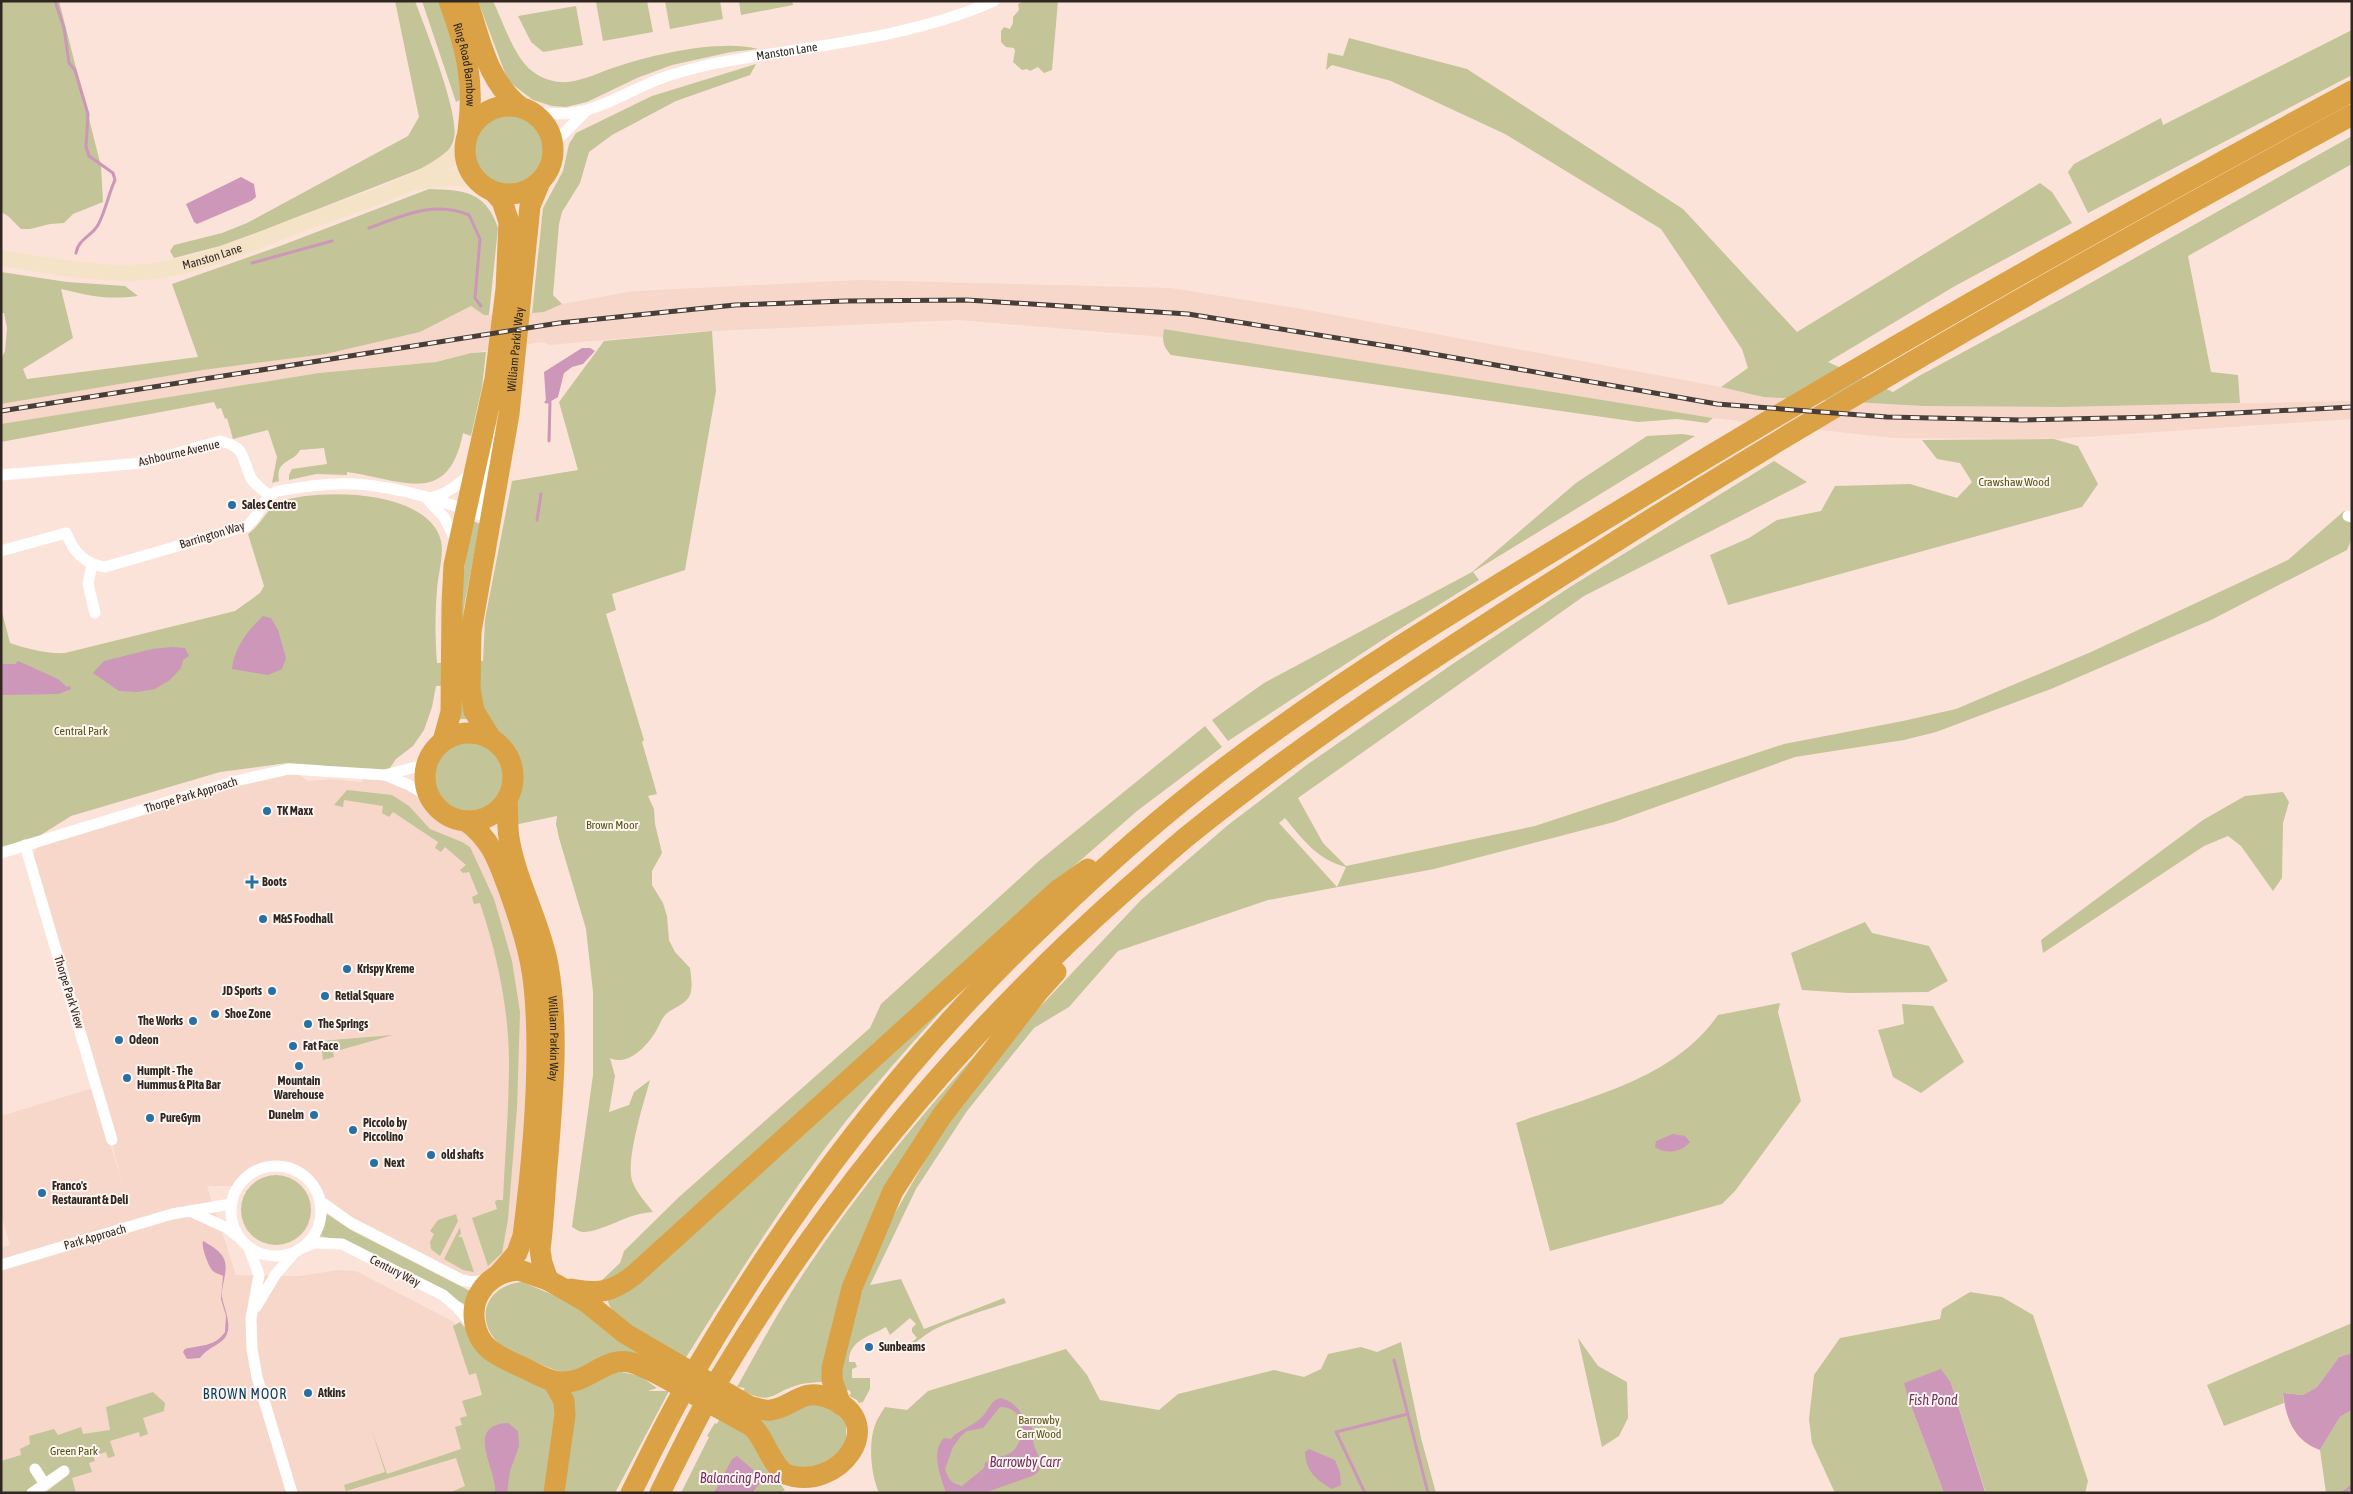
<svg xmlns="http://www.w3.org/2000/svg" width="2353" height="1494" font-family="'Asap Condensed',sans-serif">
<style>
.built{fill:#f7d7c9}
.green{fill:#c3c498;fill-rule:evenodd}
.water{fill:#cc97b9;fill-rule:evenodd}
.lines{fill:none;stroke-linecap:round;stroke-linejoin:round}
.stream{stroke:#cc97b9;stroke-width:3}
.street{stroke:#fff;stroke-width:11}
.secondary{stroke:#f4e3c7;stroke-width:16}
.highway{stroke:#daa244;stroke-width:21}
.rail-casing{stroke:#483d39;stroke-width:5}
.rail{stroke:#fef4f0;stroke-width:3;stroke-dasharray:9;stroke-linecap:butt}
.poi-dot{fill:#2770a4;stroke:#fef4f0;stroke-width:2}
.labels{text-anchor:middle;stroke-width:4;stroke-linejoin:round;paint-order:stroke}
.street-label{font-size:12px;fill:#302723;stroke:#fef4f0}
.park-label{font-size:12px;fill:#555510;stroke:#fef4f0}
.poi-label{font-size:12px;font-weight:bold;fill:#302723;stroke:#fef4f0;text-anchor:start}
.neighbourhood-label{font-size:14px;letter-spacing:1px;fill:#063c5f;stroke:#fef4f0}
.water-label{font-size:14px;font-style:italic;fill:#73325f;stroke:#fef4f0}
</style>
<rect width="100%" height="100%" fill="#fce3d9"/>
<!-- built -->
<path class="built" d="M859,280L1171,288L1302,309L1721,387L1763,397L1923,406L2061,407L2352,401V419L2054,439L1892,438L1713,418L1164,329L1163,337L959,320L693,332L550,345L542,342L471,353L436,362L319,373L1,424V404L203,370L326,354L420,332L471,306L484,315L544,312L562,304L634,291Z
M297,773L308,781L332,779L361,782L365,773L430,797L441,810L453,818L466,821L477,829L534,984L517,1253L473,1282L320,1201L312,1184L301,1174L290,1169L279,1166L259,1170L249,1175L238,1186H207L236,1275L299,1276L339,1270L356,1271L454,1322L469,1349L494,1373L475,1493H70L72,1463L1,1480V1248L10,1245L1,1215V1116L93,1088L123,1186L78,1018L25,845L34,853L38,846L262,778Z"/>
<!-- green -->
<path class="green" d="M1,1H59L101,166L103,202L73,214L64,223L50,224L30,229H21L8,216L1,212Z
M395,1H415C425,28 460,114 454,138C452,150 441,157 433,164L267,229L220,246L174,258L170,251L174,245L222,233L247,223L408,136L419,117Z
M422,1H442L459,70L460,100L456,102Z
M478,1H493C503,22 514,57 532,71C542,79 555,83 568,82C585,80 602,71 619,66C654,54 722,39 758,49L731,52L672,65L637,78L587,102L566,107L552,106L533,100L508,81Z
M647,1L653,32L603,41L596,2Z
M665,1H720L723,19L670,29Z
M739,1H792L793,5L741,15Z
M1024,1H1058L1052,70L1044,73L1038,67L1030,71L1027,69L1022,70L1013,62L1015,51L1014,48L1006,47L1001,42V31L1004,27L1010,29L1013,23V17L1019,10L1018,4Z
M576,6L583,45L543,52L531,42L518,16Z
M2352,30V75L2088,213L2068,172L2074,164L2161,118L2163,125Z
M1349,38L1467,69L1683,209L1797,332L2040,183L2052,192L2072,223L1955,286L1828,362L1893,392L1919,376L2078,290L2352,136V164L2188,256L2211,372L2238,375L2240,403L2061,407L1923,406L1763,397L1721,387L1748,368L1742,349L1661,229L1505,134L1391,81L1332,65L1326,70L1328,53L1343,56Z
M756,64L750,75L676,101L612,135L589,152L580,183L562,212L559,224L553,295L562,304L544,312L532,313L543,208L563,171L569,144L576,133L652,96Z
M471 150a38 38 0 1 1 76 0a38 38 0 1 1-76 0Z
M429,189C463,190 486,191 498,228L489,315H484L471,306L420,332L326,354L203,370L1,404V359L5,351L7,328L4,313H1V272L67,282L125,286L138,296C106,300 91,296 61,289L73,338L23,369L27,379L198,357L172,284L280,246Z
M1164,329L1713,418L1707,423L1677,419L1638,422L1171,355C1163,346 1162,341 1164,329Z
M712,331L716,391L685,570L612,594L616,610L606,614L644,740L642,742L657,794L648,796L654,809L655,824L662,853L652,871V885L663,903L667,916L669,940L675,952L690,968C691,976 693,987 690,995C686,1004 673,1008 666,1014C661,1019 660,1025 656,1031C648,1045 628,1067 610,1058L615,1076L609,1112L629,1105L634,1092L650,1080C644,1102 624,1164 633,1183C637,1193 646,1203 653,1212C627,1213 603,1232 583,1232C579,1232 576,1229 572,1227L593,1075V992L586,929L559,838L556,824L557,816L514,825C517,780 532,752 483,727C474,722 468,717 458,720V685L436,686L432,707L424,730L413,746L396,759L385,775L318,765L288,763L220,772L71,816L25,845L1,847V608L10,643C28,649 46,654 65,653L235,611L260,593L264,586L248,534C260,526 270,505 279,502C318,488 429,489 441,541C444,556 438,574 437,590C435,613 435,639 437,663L456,662L458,615L471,520L480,524L464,607L461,662L483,661L485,619L512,481L578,470L559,402L604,341Z
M486,352L482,387L471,436L463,433C448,509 401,479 347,472V475L316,474L289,480V475L292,469L327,464L324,448L300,450C294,463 275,459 279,481L272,483L277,457L268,430L233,439L227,418L225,419L221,408L217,409L214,402L1,442V424L319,373L436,362L471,353Z
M1682,434L1695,436L1473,572L1479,580L1387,637L1228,741L1212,720L1264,683L1472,572L1576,483L1647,436Z
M2054,439L2078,446L2098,484L2082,507L1728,605L1710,555L1749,538L1777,520L1821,511L1835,486L1910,484L1957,498L1972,482L1960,463L1937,459L1922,440Z
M1774,461L1807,482L1584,596L1298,798L1323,843L1346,866L1535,826L1784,744L1903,721L1956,709L2091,652L2288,560L2344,511H2352V538L2347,550L2211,620L2051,689L1936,732L1904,740L1795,757L1614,822L1434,869L1268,900L1118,951L1069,1007L1034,1028L967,1111L916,1189L870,1285L901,1279L924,1329L1004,1298L1006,1303C983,1311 958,1318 935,1329C925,1334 906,1351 899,1352L917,1338L912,1332V1328L916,1324L910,1318L890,1335L886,1327C870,1336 848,1341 849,1362H855L857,1367L852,1369V1378H870V1389L863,1402L859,1403L857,1400L849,1396L851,1393L849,1390L846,1391L838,1371L861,1288L890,1222L926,1159L947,1126L1036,1011L1141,900L1228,825L1308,764L1454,663L1570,587ZM1285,818C1303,840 1318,860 1346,867L1337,887L1279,823Z
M1205,726L1222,747L1137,811L1050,887L618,1277L600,1282L620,1263L624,1251L679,1197L870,1028L881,1004L1040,860Z
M431 777a38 38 0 1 1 76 0a38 38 0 1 1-76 0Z
M347,790L392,795L409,806L430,829L462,842L470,847L494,899L502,926L512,961L520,1012L517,1108L508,1219L502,1253L488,1266L472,1218L497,1209L495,1202L497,1200H503C505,1155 509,1109 509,1063C509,1009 497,954 480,903L474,904L472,897L478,894L469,872L463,873L460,870L466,865L445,847L441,852L435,848L438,842L393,812L389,817L382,813L383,806L344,800L343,807L334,805Z
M2283,792L2289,802L2283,823L2282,878L2273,891L2241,846L2228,836L2204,846L2043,953L2041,940L2203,820L2245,796Z
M1865,922L1872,933L1929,946L1948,981L1928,992L1849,993L1802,990L1791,953Z
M1004,943C950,1001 896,1059 846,1121C787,1196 736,1278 685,1359C668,1349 608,1319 608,1300Z
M1780,1003L1778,1012L1801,1101L1735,1191L1722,1204L1550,1251L1516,1123C1587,1097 1672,1081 1718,1015Z
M1902,1004L1933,1006L1964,1062L1921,1093L1893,1077L1878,1030L1904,1024Z
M393,1035L333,1052L334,1057L323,1060L321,1041Z
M985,1044L921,1140L827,1381C816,1383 805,1382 795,1386C770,1394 772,1405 743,1391L745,1388L737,1387C751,1362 764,1338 778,1314C836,1217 910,1128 985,1044Z
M241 1210a35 35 0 1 1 70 0a35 35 0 1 1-70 0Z
M327,1214L351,1230L470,1291L466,1305L340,1240L319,1236Z
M456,1214L458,1221L440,1256L431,1249L430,1242L434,1234L430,1231L438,1220Z
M460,1227L461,1234L458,1237H462L474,1272L463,1270L444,1259Z
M522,1282L580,1306L752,1411L801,1405L826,1404L846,1420V1457L802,1474L660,1368C633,1370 583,1378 558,1371C546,1367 508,1352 499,1344C473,1318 487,1285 522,1282Z
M1970,1292L2002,1297L2033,1315L2088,1481L2085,1493H1983L1985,1491L1951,1383L1905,1384L1908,1398L1944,1493H1835L1812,1443L1809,1419L1814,1375L1840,1338L1940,1319L1942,1309Z
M460,1322L468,1331L539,1381L557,1402L545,1493H449L465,1486L456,1458L346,1491L344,1485L385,1472L371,1428L387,1474L461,1449L455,1427L462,1425L460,1418L467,1416L462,1401L482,1395L476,1373L469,1375L453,1326Z
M2352,1323V1353L2339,1357L2317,1387L2303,1395L2283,1393L2284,1403L2224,1426L2207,1385Z
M1578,1338L1598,1366L1627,1382L1628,1418L1619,1436L1602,1447Z
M1401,1342L1421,1438L1436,1493H879C871,1475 868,1444 875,1425C877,1419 882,1412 885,1407L907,1410L928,1391L1066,1349L1087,1375L1100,1400L1159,1410L1178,1394L1274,1370L1304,1377L1321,1369L1328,1354L1361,1347L1377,1352Z
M621,1372L640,1376L657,1388L648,1391H669L615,1493H560L565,1389L601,1374Z
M153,1392L165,1403L164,1411L143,1418L148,1434L140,1437L139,1432L110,1441L115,1456L108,1458L106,1452L93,1456L95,1461L89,1463L92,1472L72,1478L76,1493L46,1492L68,1475L63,1468L26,1493H1V1461L21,1455L20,1449L30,1444L29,1436L54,1429L58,1435L81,1427L83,1434L110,1430L106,1407Z
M2352,1410V1493H2326L2320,1450L2340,1417Z
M719,1420L748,1436L769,1470L785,1490L780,1493H681L709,1437L707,1436L715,1423L717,1424Z"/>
<!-- water -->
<path class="water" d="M241,177L254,184L256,197L251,201L197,224L194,222L186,204Z
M582,348H590L595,351L583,364L572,367L564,373L558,397L548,403L546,402L544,372Z
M263,616L271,618L278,630L286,658L282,669L268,675L232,669C234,648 248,630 263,616Z
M172,647L185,648L189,656L183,660L181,668L170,680L155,689L138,692L119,691L93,673L104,661L152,649Z
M18,661L58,679L67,687L70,686L71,689L59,694L1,695V664H15Z
M1673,1134L1685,1136L1690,1142C1682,1152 1666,1155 1655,1147L1656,1141Z
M203,1241C210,1245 221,1251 224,1259C229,1270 221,1285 222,1297C224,1309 234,1327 224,1339C217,1346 206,1349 200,1358L187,1359L183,1352L185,1349C200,1345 215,1347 225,1332L226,1316L221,1299L223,1276C220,1274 216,1274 213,1271C208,1266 201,1246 203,1241Z
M2352,1353V1410L2340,1417L2320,1450C2294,1441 2286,1419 2283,1393L2303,1395L2317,1387L2339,1357Z
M1941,1369L1951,1383L1985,1492L1983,1493H1944L1908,1398L1904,1383Z
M1000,1398C1014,1401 1022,1412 1027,1425L1031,1426C1034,1432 1032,1439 1034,1445C1038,1457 1047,1469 1032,1476L984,1493H946C941,1477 930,1452 944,1438L951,1439C958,1430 973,1426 981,1418C988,1412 990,1401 1000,1398ZM1000,1407C1025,1407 1028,1436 1013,1451C1005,1458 993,1456 985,1463L984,1468L962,1486C952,1484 948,1479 945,1469L953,1447L961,1436L967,1431L983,1428Z
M508,1423L518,1431L519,1446L510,1471L507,1493H495C498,1471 463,1425 508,1423Z
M1309,1449L1335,1460L1340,1473L1341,1485L1332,1489C1316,1480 1306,1471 1305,1452Z
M737,1456L757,1473L760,1483L752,1493H714L732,1459Z"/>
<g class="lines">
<!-- stream -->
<path class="stream" d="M55,1L64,28L69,63L75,70L88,114L86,147L89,156L113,173L115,180C108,195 106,210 98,225C92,236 78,239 76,253
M369,228C402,216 434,200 469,215L480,239L475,298L481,306
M252,263L332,241
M546,402H550L549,441
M537,520L541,494
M1394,1360L1428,1493
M1365,1493L1336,1432L1408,1414
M2343,1493L2352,1486"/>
<!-- street -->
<g class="street">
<path id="s1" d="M531,111C585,122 610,99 657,80C675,73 694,68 712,64C805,46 906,40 994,1"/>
<path d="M553,144L585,112"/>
<path d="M1,475L142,463L220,441C247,447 241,458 251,478C255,485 263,490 269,495"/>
<path d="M427,498C446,496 459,484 472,472"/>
<path d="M429,501L444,517L457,543"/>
<path d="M472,512L482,499L496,431"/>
<path d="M2348,516L2352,517"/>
<path d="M1,551L66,533C74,552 84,564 105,567L247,526C260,515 262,498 278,491C298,488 318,484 338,484C386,482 447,502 491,519"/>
<path d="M92,565L88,584L95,613"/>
<path d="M385,775L427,764"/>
<path d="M25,845L112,1140"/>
<path d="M1,853L236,781L289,769L385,775L409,785L430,797"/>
<circle cx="276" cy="1211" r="45"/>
<path d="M320,1201L351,1223L462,1280L473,1282L490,1279"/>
<path d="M190,1211L227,1228L237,1236"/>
<path d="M305,1247L315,1243L342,1244L443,1295L458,1308L473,1326"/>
<path d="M249,1248L259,1275L251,1319L252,1349L257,1377L292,1493"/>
<path d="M1,1265L172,1214L231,1204"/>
<path d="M256,1307L276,1274L294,1253"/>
<path d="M35,1469L44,1483"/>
<path d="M32,1493L64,1471"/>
</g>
<!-- secondary -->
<g class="secondary">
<path d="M416,182L456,177L478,182"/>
<path id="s2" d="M1,258C48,265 96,276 144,272C202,267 255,241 309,221C356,204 432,183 464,146"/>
</g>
<!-- highway -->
<g class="highway">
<path id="s3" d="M449,1C466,47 475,82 468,131"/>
<path d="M467,1C481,40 486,79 519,106"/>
<circle cx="509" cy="150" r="44"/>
<circle cx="469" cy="777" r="44"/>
<path id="s4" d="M490,737L474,711L470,689L471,632L509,414L530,206L540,182"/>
<path d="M443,741L451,712L452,603L454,565L495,379L506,289L509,222L502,201L494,192"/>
<path id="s5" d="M507,800C508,812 507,826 509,838C516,882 540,921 548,965C559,1028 553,1092 548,1155C545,1186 544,1218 540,1250L542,1263L548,1280"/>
<path d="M466,821C492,840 498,861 509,890C520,921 531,954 534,986C542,1063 533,1158 523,1236L517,1253L498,1275"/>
<path d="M519,1270L548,1280L585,1301L626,1334L749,1406C756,1408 764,1411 771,1410C794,1407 801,1387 829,1398C892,1422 838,1494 785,1474C770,1462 766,1441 753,1427C730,1414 706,1401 683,1388C667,1379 651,1369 633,1363C606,1355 590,1382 565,1382C552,1383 538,1375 526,1369C514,1363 500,1358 489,1349C473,1335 469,1308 481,1291C490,1277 503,1271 519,1270Z"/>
<path d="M571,1289C599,1294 611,1293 634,1275L1058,890L1088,869"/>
<path d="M553,1381L564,1401L565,1415L554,1493"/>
<path d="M841,1405L832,1380V1368L852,1288L893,1191L941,1117L1038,992L1056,972"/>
<path d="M631,1493C648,1459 664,1425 683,1392C782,1218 905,1055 1051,918C1105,866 1164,814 1223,769C1352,671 1494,587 1632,503C1868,359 2109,222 2352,91"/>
<path d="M660,1493C680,1453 699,1412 722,1374C832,1191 968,1029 1128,888C1150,869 1172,848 1195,830C1328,723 1474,631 1618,540C1857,389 2103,250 2352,115"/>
</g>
<defs>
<path id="rail" d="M1,411L559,323L735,305L846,301L967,300L1188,314L1393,347L1717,404L1887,417L2021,420L2158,417L2352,407"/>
</defs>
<!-- rail casing -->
<use href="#rail" class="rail-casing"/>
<!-- rail -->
<use href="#rail" class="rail"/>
</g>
<!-- markers -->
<g class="poi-dot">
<circle cx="232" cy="505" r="5"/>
<circle cx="267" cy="811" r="5"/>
<path d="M249.5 874.5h5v5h5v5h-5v5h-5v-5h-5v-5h5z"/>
<circle cx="263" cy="919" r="5"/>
<circle cx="347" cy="969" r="5"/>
<circle cx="272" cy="991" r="5"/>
<circle cx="325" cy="996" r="5"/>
<circle cx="215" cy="1014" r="5"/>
<circle cx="193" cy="1021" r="5"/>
<circle cx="308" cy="1024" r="5"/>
<circle cx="119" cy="1040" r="5"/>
<circle cx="293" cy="1046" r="5"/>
<circle cx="299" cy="1066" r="5"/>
<circle cx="127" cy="1078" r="5"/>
<circle cx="314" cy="1115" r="5"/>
<circle cx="150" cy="1118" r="5"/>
<circle cx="353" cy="1130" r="5"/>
<circle cx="431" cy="1155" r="5"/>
<circle cx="374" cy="1163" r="5"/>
<circle cx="42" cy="1193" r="5"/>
<circle cx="869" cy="1347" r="5"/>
<circle cx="308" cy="1393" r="5"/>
</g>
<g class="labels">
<!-- street labels -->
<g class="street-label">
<text dy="4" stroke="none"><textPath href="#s1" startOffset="266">Manston Lane</textPath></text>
<text dy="4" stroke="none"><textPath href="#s3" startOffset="66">Ring Road Barnbow</textPath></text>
<text dy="4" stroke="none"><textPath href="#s2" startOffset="214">Manston Lane</textPath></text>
<text dy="4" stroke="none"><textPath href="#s4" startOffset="396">William Parkin Way</textPath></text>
<text transform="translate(179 453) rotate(-13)" y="4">Ashbourne Avenue</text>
<text transform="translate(212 535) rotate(-17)" y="4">Barrington Way</text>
<text transform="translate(191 795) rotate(-17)" y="4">Thorpe Park Approach</text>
<text transform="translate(69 992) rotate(73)" y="4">Thorpe Park View</text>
<text dy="4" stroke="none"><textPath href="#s5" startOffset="245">William Parkin Way</textPath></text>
<text transform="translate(95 1237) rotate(-16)" y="4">Park Approach</text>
<text transform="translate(395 1271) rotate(27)" y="4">Century Way</text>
</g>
<!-- park labels -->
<g class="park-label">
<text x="2014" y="486">Crawshaw Wood</text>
<text x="81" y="735">Central Park</text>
<text x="612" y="829">Brown Moor</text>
<text x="1039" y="1424">Barrowby<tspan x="1039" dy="14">Carr Wood</tspan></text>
<text x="74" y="1455">Green Park</text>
</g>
<!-- poi labels -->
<g class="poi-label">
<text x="242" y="509">Sales Centre</text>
<text x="277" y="815">TK Maxx</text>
<text x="262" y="886">Boots</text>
<text x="273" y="923">M&amp;S Foodhall</text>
<text x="357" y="973">Krispy Kreme</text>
<text x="262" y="995" text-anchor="end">JD Sports</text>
<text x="335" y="1000">Retial Square</text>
<text x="225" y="1018">Shoe Zone</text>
<text x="183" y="1025" text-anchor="end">The Works</text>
<text x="318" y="1028">The Springs</text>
<text x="129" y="1044">Odeon</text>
<text x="303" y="1050">Fat Face</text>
<text x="137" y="1075">Humpit - The<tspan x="137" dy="14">Hummus &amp; Pita Bar</tspan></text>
<text x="299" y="1085" text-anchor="middle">Mountain<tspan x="299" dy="14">Warehouse</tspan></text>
<text x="304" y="1119" text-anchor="end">Dunelm</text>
<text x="160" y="1122">PureGym</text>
<text x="363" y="1127">Piccolo by<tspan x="363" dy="14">Piccolino</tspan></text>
<text x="441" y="1159">old shafts</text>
<text x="384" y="1167">Next</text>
<text x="52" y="1190">Franco's<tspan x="52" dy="14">Restaurant &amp; Deli</tspan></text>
<text x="879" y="1351">Sunbeams</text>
<text x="318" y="1397">Atkins</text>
</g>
<!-- neighbourhood labels -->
<g class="neighbourhood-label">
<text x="245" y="1399">BROWN MOOR</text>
</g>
<!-- water labels -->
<g class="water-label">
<text x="1933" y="1405">Fish Pond</text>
<text x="1025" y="1467">Barrowby Carr</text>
<text x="740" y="1483">Balancing Pond</text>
</g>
</g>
<!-- border -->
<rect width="2353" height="1494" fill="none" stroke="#302723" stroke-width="5"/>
</svg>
